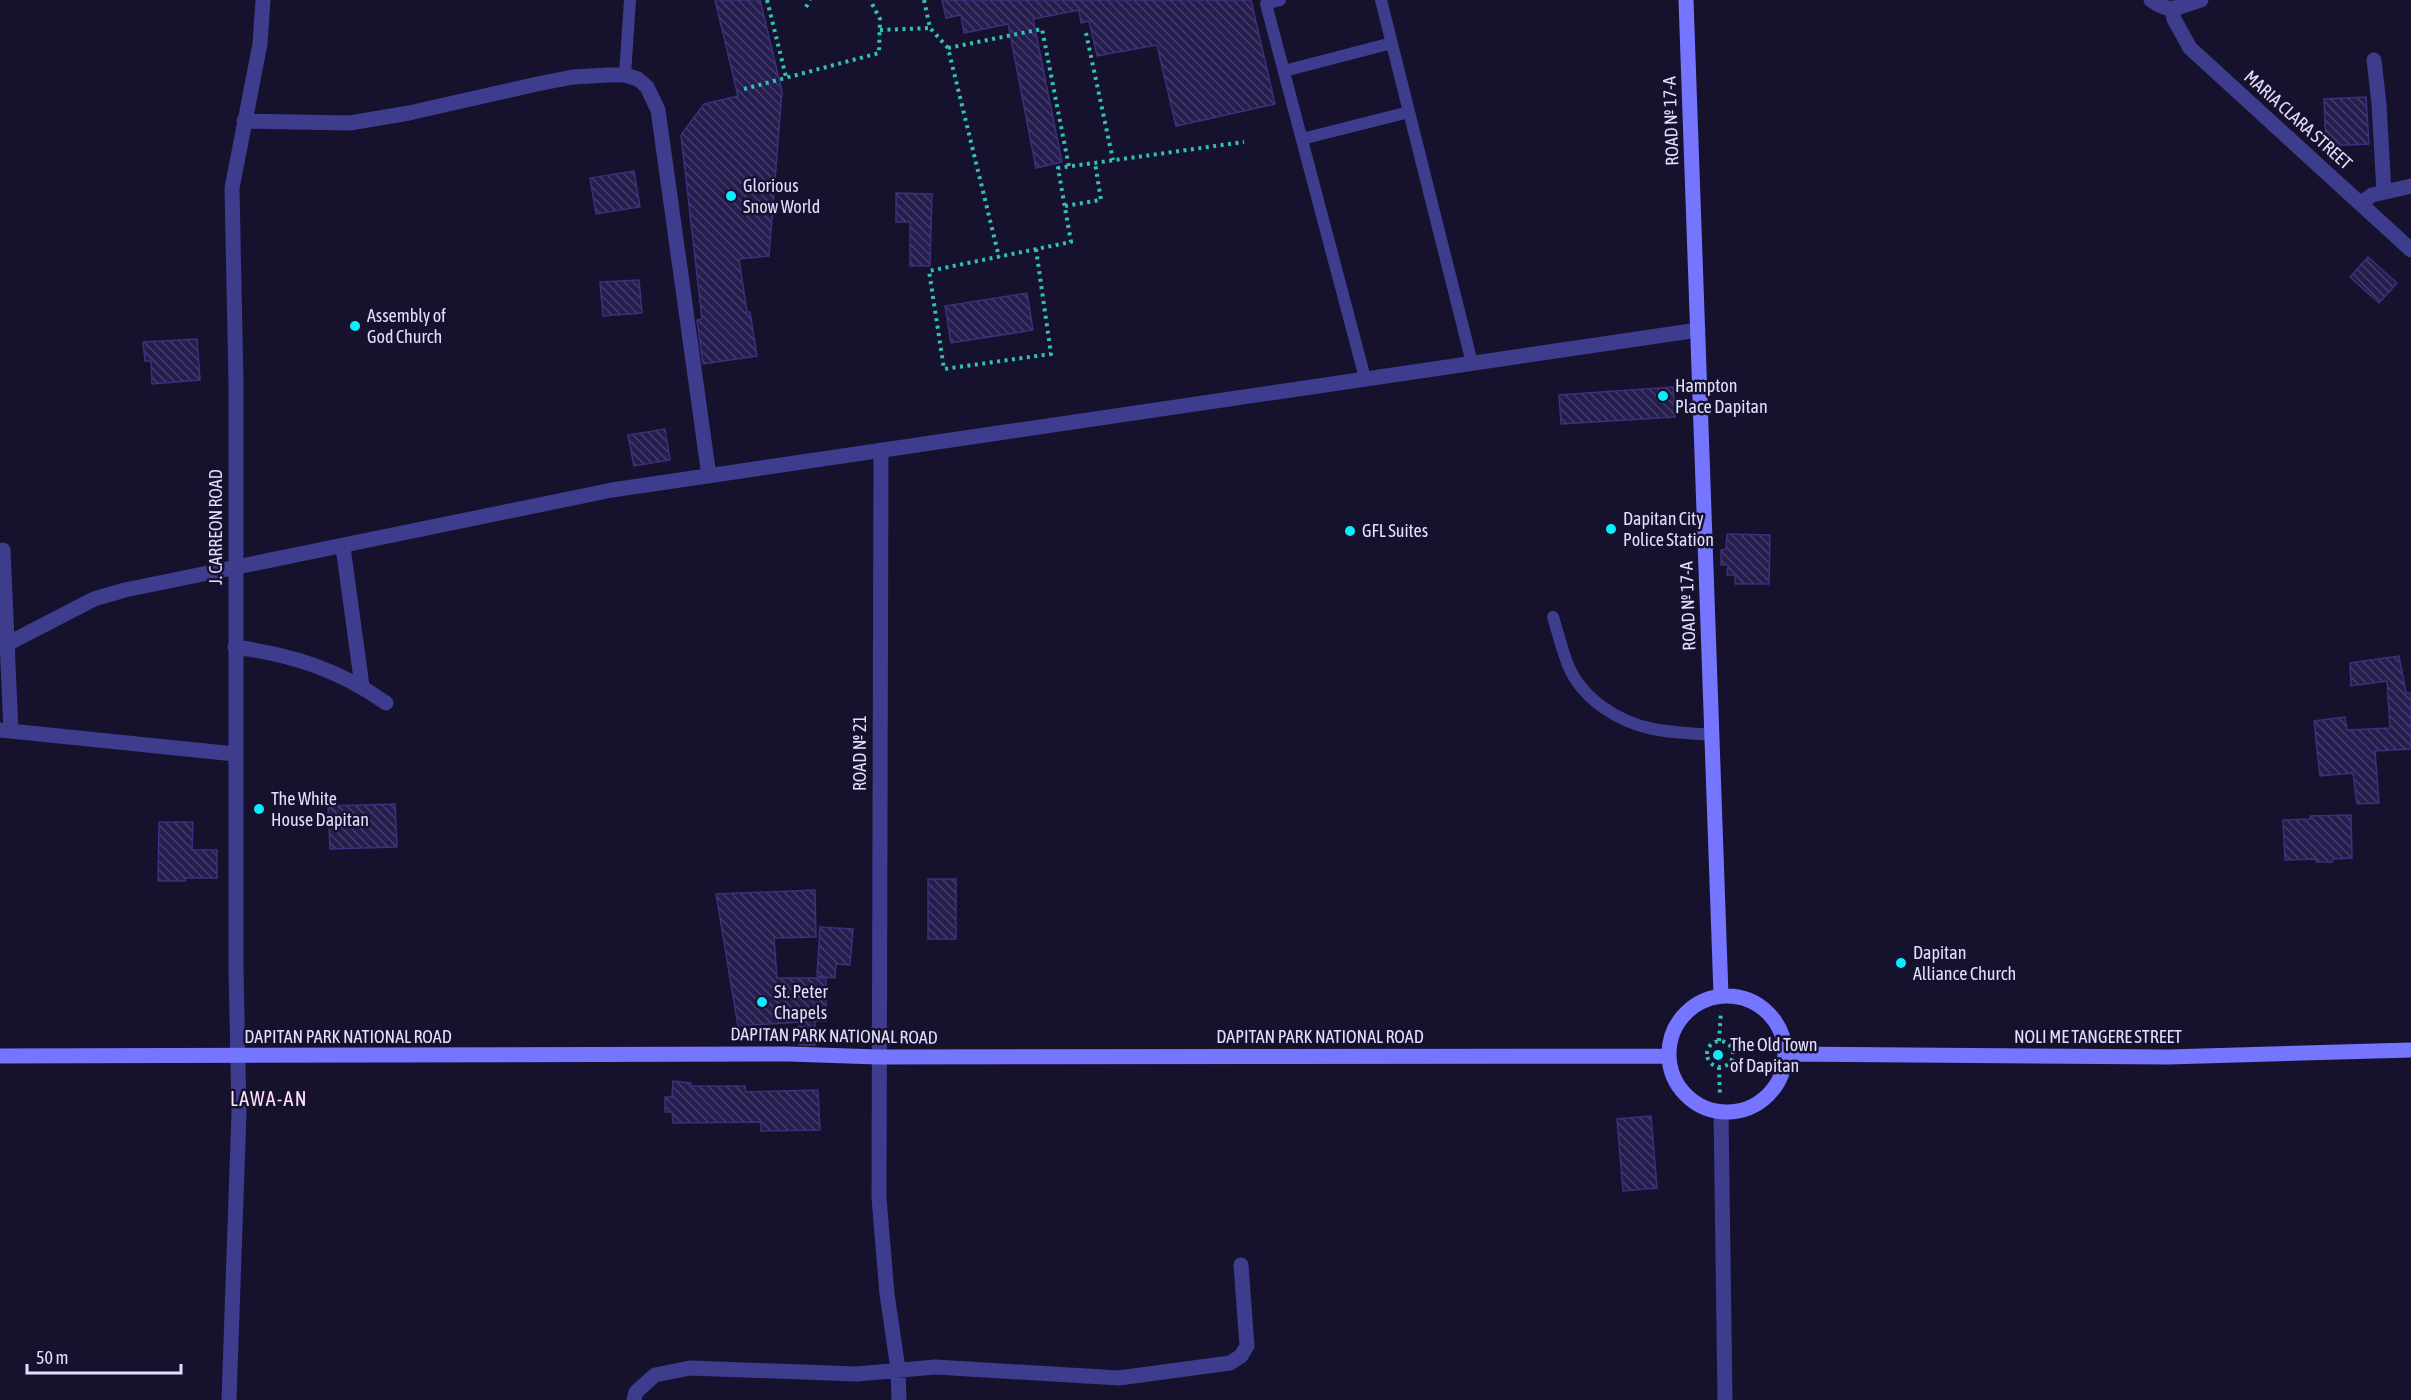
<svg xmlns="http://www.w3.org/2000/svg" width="2411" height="1400" font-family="'Asap Condensed',sans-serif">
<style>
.building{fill:url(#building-back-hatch);stroke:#3c2f7b;stroke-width:1.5}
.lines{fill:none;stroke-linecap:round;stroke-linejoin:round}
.path{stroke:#30c2b5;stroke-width:4;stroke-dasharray:3 4.5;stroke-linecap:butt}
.lane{stroke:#3d3c8d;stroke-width:12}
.street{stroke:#3d3c8d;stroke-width:15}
.secondary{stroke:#7575ff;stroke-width:15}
.poi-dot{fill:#0aedff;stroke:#16122e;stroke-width:2}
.labels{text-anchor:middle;stroke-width:5;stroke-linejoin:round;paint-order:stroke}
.street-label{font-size:18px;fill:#e1deff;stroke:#16122e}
.poi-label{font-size:18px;fill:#e1deff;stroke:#16122e;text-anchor:start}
.neighbourhood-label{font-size:20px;letter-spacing:1.5px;fill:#ffe0f5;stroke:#16122e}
</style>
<defs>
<pattern id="building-back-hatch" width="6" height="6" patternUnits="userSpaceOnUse" patternTransform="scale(1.5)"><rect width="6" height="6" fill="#261d4f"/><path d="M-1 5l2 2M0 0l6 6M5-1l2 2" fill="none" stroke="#453d69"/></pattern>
</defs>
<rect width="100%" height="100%" fill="#16122e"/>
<!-- building -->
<path class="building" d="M715,0H760L782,91L769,256L739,259L747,312H750L757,356L703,364L697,320L702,319L681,135L704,104L738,96Z
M942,0H1251L1275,104L1176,126L1157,45L1097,56L1089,21L1081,23L1079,10L1033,19L1062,162L1036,168L1008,24L964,33L961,15L946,18Z
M2366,97L2369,144L2326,146L2324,99Z
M634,171L640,207L596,214L590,178Z
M896,193L932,194L930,266H910V222H896Z
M2368,257L2397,283L2379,303L2350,277Z
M639,280L642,313L603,316L600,282Z
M1027,293L1033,330L951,343L945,306Z
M197,339L200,380L152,384L151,361H145L143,342Z
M1673,387L1675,417L1561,424L1559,395Z
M665,429L670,460L634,466L628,435Z
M1727,534L1770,535L1769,584H1735V575H1727L1728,565H1721V550L1726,549Z
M2399,656L2406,693H2411V749L2375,751L2379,803L2357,804L2353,773L2320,776L2314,721L2345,717L2347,730L2390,728L2387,681L2351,686L2350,663Z
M395,804L397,847L330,849L328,806Z
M2351,815L2352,858L2333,859L2332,862H2316V859L2285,860L2283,820L2310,819V816Z
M159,822H193L192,850H217V878H186L185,881H158Z
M928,879H956V939H928Z
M815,890L816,937L774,938L777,978H826V1021H815V1045H799V1022L738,1026L716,894Z
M820,927L853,929L850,965L836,964L835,978L817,976Z
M673,1081L691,1083L690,1086H745L746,1092L818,1090L820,1130L761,1131V1122L673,1123L672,1112H665V1097H672Z
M1651,1116L1657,1188L1623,1191L1617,1119Z"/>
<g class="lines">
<!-- path -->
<path class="path" d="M767,0L786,77
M924,0L930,28L948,48L999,257
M806,7L810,0
M880,30L930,28
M1086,33L1113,160
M948,48L1042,29L1069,167
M744,89L879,53L880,19L870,0
M1065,206L1101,200L1095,163
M1036,249L1051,354L944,369L929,271L1071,242L1058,168L1244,142
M1707 1054a13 13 0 1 1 26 0a13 13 0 1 1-26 0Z
M1719,1041L1721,1011
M1719,1067L1720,1097"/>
<!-- lane -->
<path class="lane" d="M1280,0L1266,4L1365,378
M1381,0L1472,363
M1284,71L1392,43
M625,75L630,0
M1302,139L1409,112
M1553,617C1558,633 1562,650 1568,665C1582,699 1618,722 1653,729C1672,733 1693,733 1712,735"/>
<!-- street -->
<path class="street" d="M2151,0C2171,15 2179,6 2201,0
M2172,10L2174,19L2190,48L2411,250
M2374,60L2379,104L2384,192
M244,121L350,123L409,113L537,84L573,77L608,75H625L638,79L647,87L658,110L709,476
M2361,203L2372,195L2411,186
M881,450L879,1198L887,1294L898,1369L899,1400
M343,547L362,686
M3,550L11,731
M7,644L94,599L125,590L612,490L1698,330
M235,647C292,655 338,669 386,703
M0,730L235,754
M1721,1112L1725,1400
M229,1400L239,1112L236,968V384L232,188L260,44L263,0
M634,1400L636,1392L655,1375L690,1368L857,1374L935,1367L1119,1378L1230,1363L1241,1356L1247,1346L1241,1265"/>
<!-- secondary -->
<path class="secondary" d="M1686,0L1721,995
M1669 1054a58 58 0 1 1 116 0a58 58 0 1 1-116 0Z
M1786,1054L2168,1057L2411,1050
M0,1056L789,1054L878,1057L1669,1056"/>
</g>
<!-- markers -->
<g class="poi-dot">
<circle cx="731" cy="196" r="6"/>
<circle cx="355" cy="326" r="6"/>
<circle cx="1663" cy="396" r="6"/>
<circle cx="1611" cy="529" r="6"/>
<circle cx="1350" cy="531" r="6"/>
<circle cx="259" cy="809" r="6"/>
<circle cx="1901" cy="963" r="6"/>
<circle cx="762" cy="1002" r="6"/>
<circle cx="1718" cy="1055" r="6"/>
</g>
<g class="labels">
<!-- street labels -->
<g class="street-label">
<text transform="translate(2298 120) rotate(42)" y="6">MARIA CLARA STREET</text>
<text transform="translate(1671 121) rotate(-92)" y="6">ROAD № 17-A</text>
<text transform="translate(216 527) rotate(-90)" y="6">J. CARREON ROAD</text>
<text transform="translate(1688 606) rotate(-92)" y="6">ROAD № 17-A</text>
<text transform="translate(860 753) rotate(-90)" y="6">ROAD № 21</text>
<text transform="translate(834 1036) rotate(1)" y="6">DAPITAN PARK NATIONAL ROAD</text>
<text x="348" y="1043">DAPITAN PARK NATIONAL ROAD</text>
<text x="1320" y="1043">DAPITAN PARK NATIONAL ROAD</text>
<text x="2098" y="1043">NOLI ME TANGERE STREET</text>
</g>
<!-- poi labels -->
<g class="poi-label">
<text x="743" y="192">Glorious<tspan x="743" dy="21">Snow World</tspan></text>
<text x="367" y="322">Assembly of<tspan x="367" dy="21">God Church</tspan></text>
<text x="1675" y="392">Hampton<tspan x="1675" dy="21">Place Dapitan</tspan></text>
<text x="1623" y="525">Dapitan City<tspan x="1623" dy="21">Police Station</tspan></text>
<text x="1362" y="537">GFL Suites</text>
<text x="271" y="805">The White<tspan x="271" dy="21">House Dapitan</tspan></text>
<text x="1913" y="959">Dapitan<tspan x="1913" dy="21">Alliance Church</tspan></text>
<text x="774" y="998">St. Peter<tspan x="774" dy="21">Chapels</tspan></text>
<text x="1730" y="1051">The Old Town<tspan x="1730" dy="21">of Dapitan</tspan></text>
</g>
<!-- neighbourhood labels -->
<g class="neighbourhood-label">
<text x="269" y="1106">LAWA-AN</text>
</g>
</g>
<!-- scale -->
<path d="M27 1364v9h154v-9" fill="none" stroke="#e1deff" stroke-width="3"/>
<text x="36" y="1364" font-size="18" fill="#e1deff" stroke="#16122e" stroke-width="4.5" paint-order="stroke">50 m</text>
</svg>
